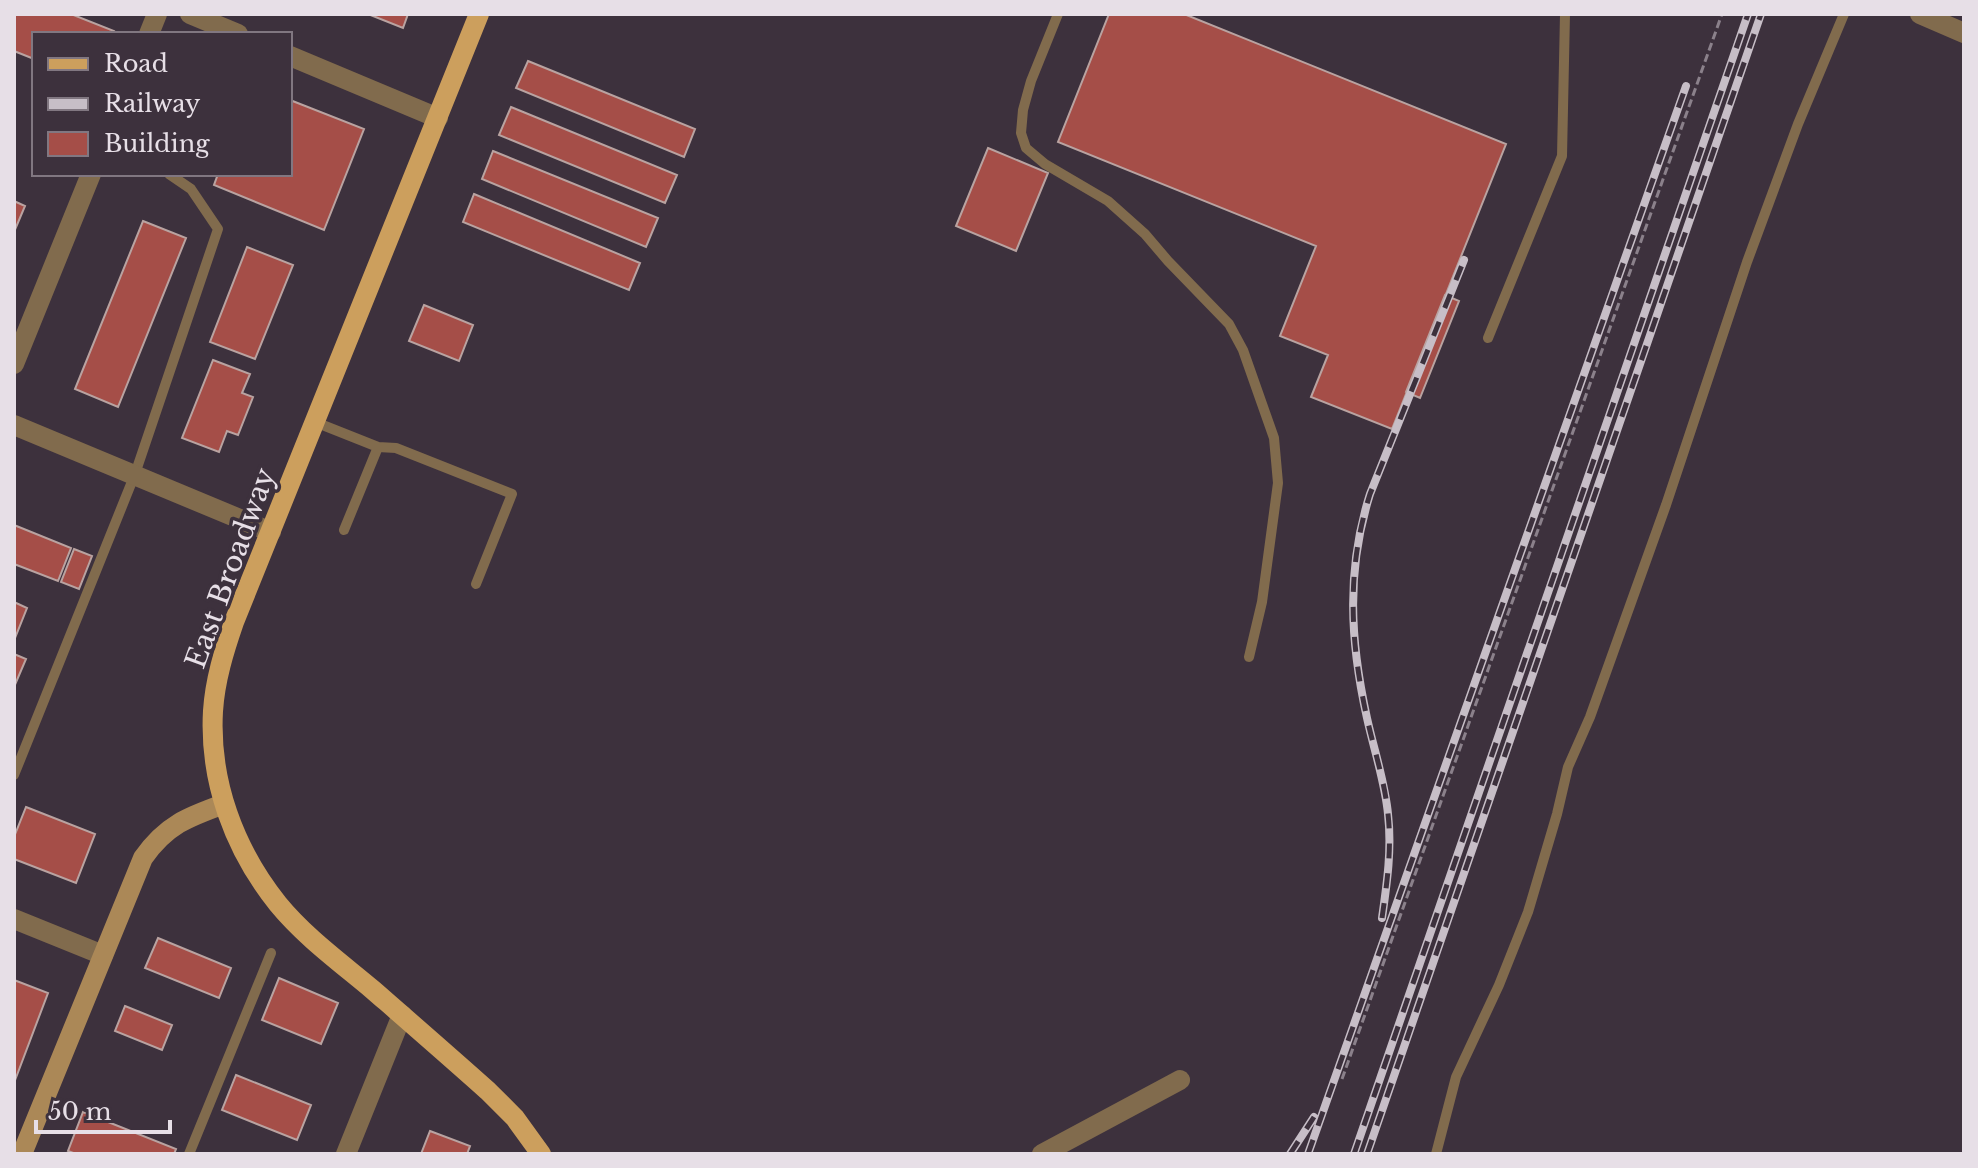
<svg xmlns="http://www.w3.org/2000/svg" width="1978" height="1168" font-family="'Libre Baskerville',serif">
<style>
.building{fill:#a54e48;stroke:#b9a3a1;stroke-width:2}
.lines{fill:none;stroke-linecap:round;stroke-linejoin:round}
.path{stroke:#8b818b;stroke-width:3;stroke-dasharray:8 4;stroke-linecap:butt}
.lane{stroke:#816b4d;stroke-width:10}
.street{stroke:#816b4d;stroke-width:20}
.secondary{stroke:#ab8857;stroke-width:20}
.primary{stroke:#cc9f5d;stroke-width:20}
.rail-casing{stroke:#c7bec7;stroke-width:8}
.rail{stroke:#3d313d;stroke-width:5;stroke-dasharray:15;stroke-linecap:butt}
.labels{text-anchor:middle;stroke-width:7;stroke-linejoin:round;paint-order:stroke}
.street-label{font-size:28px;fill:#e7dfe7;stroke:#3d313d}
</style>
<rect width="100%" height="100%" fill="#3d313d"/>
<!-- building -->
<path class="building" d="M14,14H71L114,31L113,34H34V59L14,51Z
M368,14H408L403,28Z
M1109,14H1184L1506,144L1392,429L1311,397L1328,355L1280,336L1316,246L1058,142Z
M528,61L695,129L684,157L516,88Z
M290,100L364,129L324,230L214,185L218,174H290Z
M511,107L677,175L665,203L499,135Z
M988,148L1048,173L1016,251L956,226Z
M493,151L658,218L646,247L482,179Z
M474,194L640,263L629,290L463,222Z
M14,201L25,206L14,232Z
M143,221L186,238L118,407L75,389Z
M247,247L293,265L255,359L210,342Z
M1445,295L1459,301L1420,398L1406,392Z
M424,305L473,325L459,361L409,341Z
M213,360L250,374L242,393L253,397L238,435L227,431L219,452L182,438Z
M14,525L71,548L58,581L14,564Z
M74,549L92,556L79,589L61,582Z
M14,602L27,608L15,638H14Z
M14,654L26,659L14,687Z
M26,807L95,834L76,883L14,859V837Z
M158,938L231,968L219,998L145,968Z
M279,978L338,1003L321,1044L262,1020Z
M14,980L48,993L14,1083Z
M125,1006L172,1025L162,1050L115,1031Z
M236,1075L311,1105L297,1140L222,1110Z
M83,1112L176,1149L174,1154H76L68,1151Z
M430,1131L470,1146L467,1154H421Z"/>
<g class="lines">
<!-- path -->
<path class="path" d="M1342,1079L1722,14"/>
<!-- lane -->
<path class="lane" d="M1058,14L1031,81L1023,110L1021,133L1026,148L1045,164L1108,201L1145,234L1168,261L1229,324L1243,350L1274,438L1278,483L1262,602L1249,657
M1488,338L1562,156L1565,14
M315,422L378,447L396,448L512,494L476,584
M344,530L378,447
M14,775L135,474L218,229L191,189L169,174
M189,1154L271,953
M1436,1154L1456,1077L1499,985L1528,912L1557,814L1568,767L1590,717L1666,505L1747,262L1798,124L1844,14"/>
<!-- street -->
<path class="street" d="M190,14L238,34
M1920,14L1964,33
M149,34L157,14
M290,56L438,118
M14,364L91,174
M14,425L271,532
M14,919L103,955
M346,1154L402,1015
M1042,1154L1180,1080"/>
<!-- secondary -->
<path class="secondary" d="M22,1154L143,858C166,825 188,817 224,804"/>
<!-- primary -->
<path class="primary" d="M479,14L234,622C224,651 215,680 213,711C209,781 234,849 278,904C305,937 341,963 373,990C412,1024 450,1057 488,1091L515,1118L541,1154"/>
<defs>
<path id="rail" d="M1382,918C1387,883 1392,849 1388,814C1385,782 1374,750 1367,718C1350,641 1346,570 1370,494L1464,260
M1290,1154L1314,1117
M1308,1154L1686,86
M1354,1154L1748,14
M1367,1154L1761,14"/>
</defs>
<!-- rail casing -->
<use href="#rail" class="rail-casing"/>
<!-- rail -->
<use href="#rail" class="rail"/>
</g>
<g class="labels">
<!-- street labels -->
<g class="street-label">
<text transform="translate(230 568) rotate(-70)" y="10">East Broadway</text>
</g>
</g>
<!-- border -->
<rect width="1978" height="1168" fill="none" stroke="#e7dfe7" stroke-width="32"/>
<!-- legend -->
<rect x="32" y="32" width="260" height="144" fill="#3d313d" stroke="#817781" stroke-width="2"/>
<rect x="48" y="58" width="40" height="12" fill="#cc9f5d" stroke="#817781" stroke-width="2"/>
<text x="104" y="72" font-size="24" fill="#e7dfe7">Road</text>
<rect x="48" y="98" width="40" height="12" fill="#c7bec7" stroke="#817781" stroke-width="2"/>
<text x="104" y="112" font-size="24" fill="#e7dfe7">Railway</text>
<rect x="48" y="132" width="40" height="24" fill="#a54e48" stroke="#817781" stroke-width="2"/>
<text x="104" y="152" font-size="24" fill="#e7dfe7">Building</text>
<!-- scale -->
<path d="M36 1120v12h134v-12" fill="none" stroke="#e7dfe7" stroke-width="4"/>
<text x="48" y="1120" font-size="24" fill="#e7dfe7" stroke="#3d313d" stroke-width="6" paint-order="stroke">50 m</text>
</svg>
